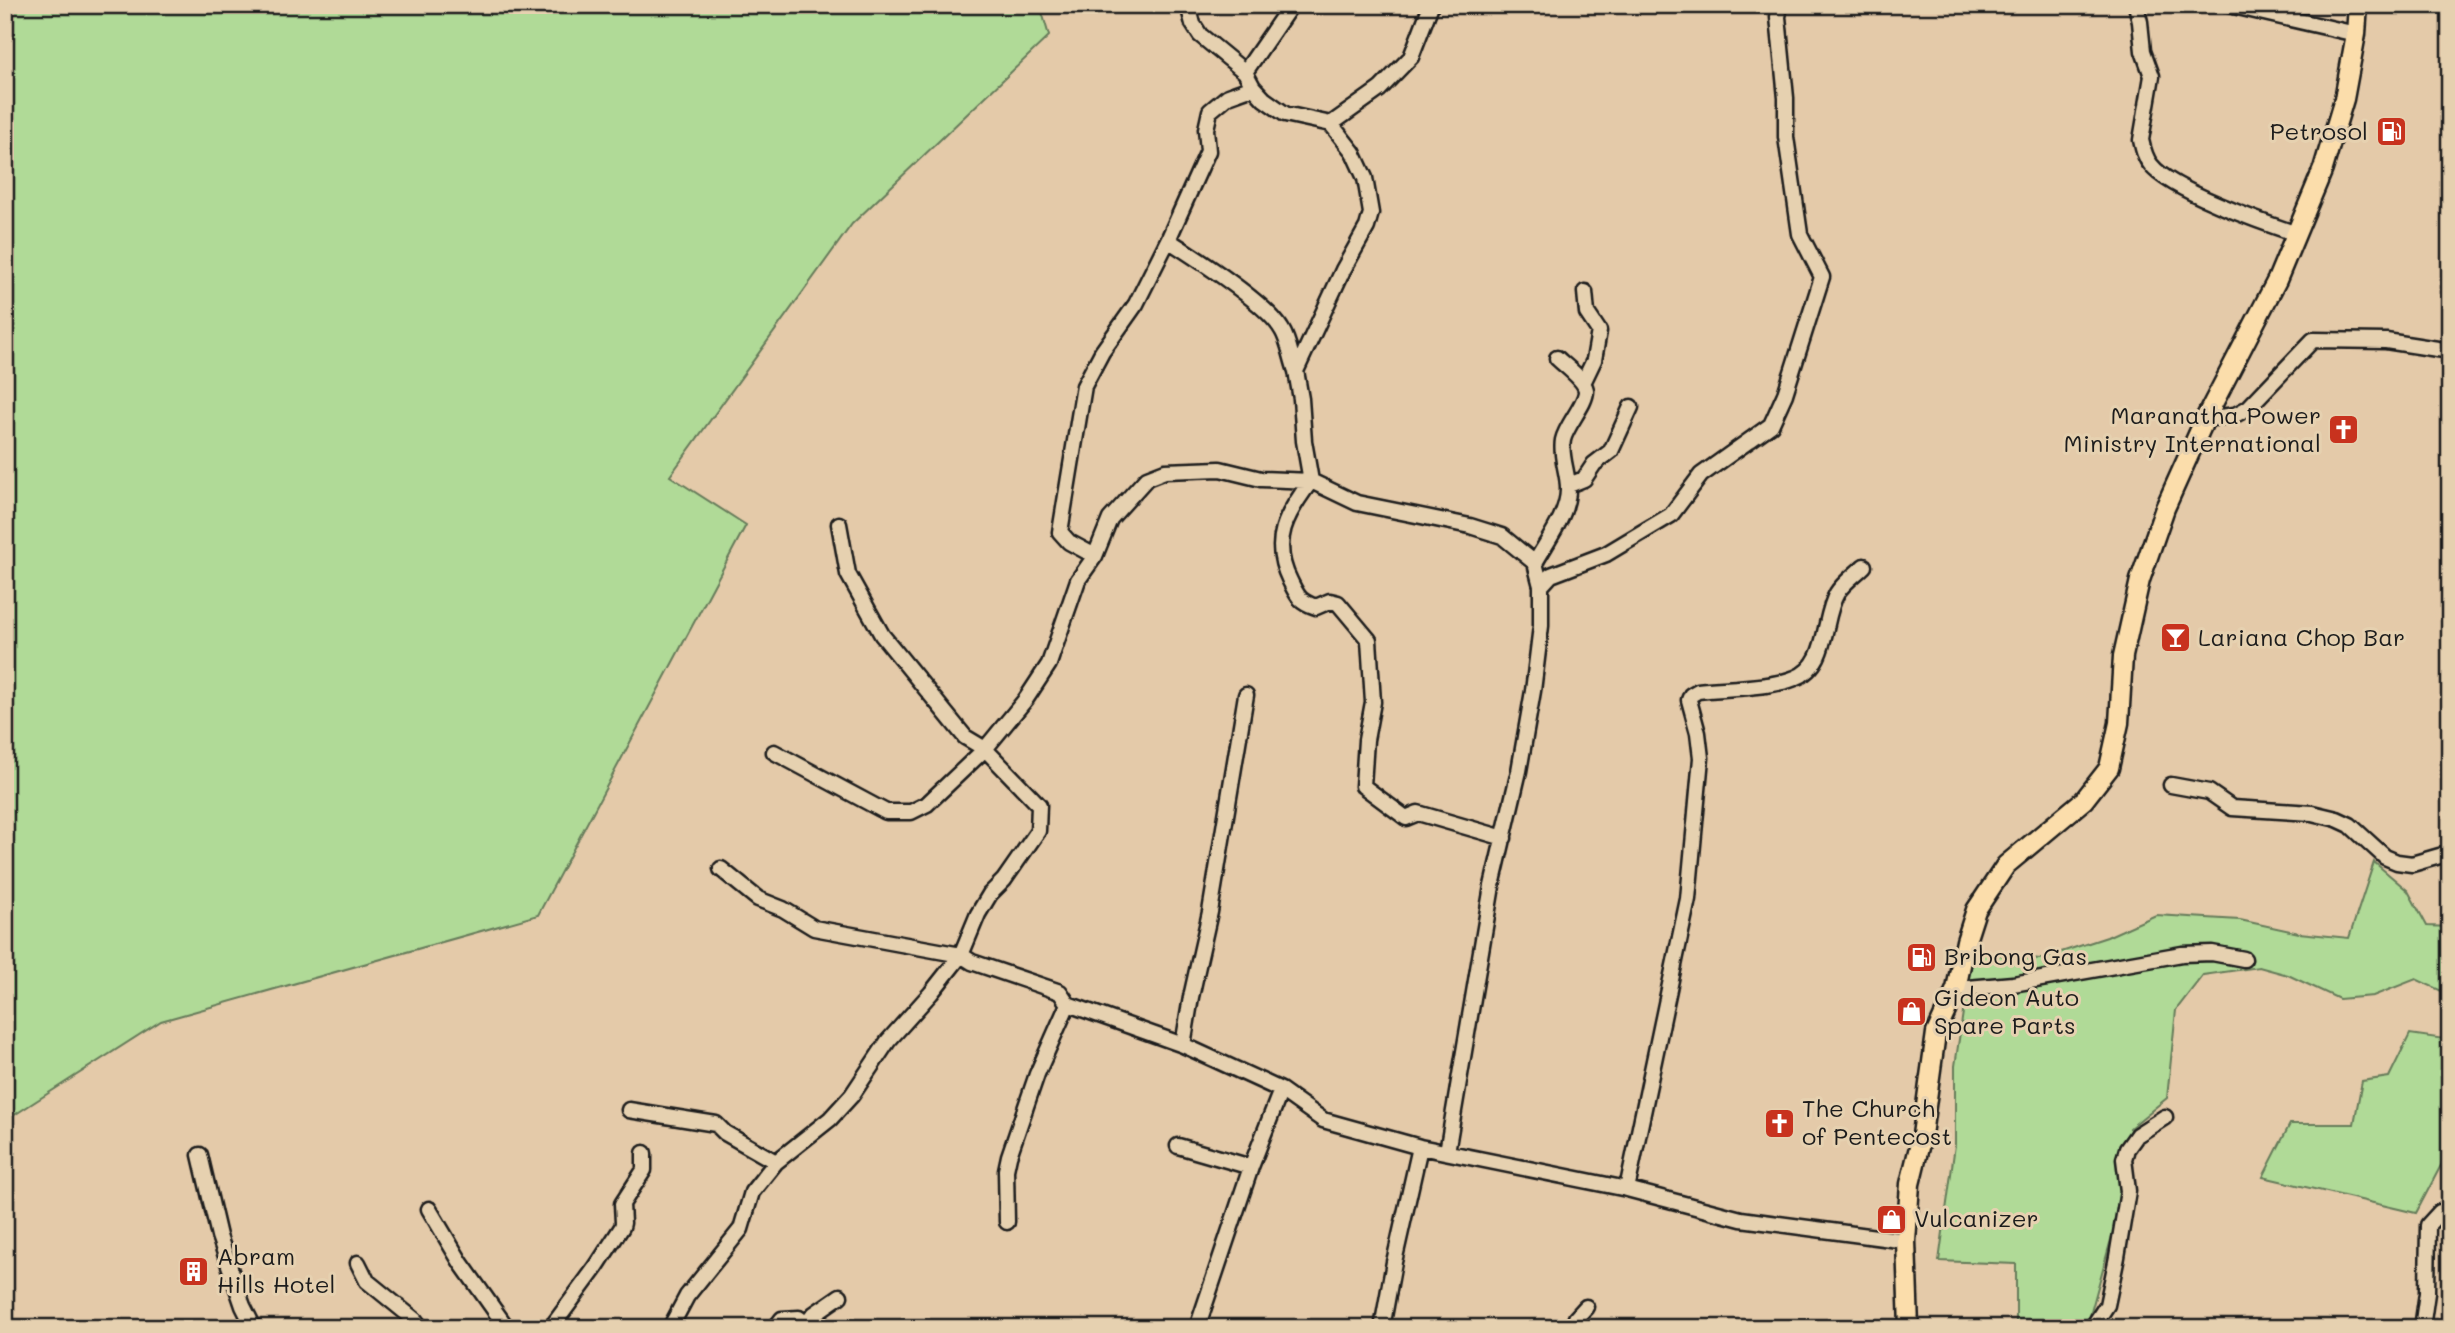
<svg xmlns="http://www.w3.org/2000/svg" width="2455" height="1333" font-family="Mali,sans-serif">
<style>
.green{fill:#b0da97;stroke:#667b5a;stroke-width:2}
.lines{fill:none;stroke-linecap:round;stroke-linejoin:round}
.minor-casing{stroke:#1c1c1c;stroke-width:19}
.major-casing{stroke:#1c1c1c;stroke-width:23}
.minor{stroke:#e6d1b0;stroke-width:14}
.major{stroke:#fbddab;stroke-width:18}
.labels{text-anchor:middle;stroke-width:6;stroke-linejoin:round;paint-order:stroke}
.poi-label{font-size:24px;fill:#1c1c1c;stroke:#e6d1b0;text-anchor:start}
</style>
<rect width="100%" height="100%" fill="#e4caa9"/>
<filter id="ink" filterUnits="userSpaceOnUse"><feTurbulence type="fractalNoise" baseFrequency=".0143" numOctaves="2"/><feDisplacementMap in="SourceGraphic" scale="14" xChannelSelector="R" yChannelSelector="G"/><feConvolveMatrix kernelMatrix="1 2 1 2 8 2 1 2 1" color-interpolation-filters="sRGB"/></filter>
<g filter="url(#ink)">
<!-- green -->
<path class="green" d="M5,5H1040L1049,36L852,224L670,476L746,525L538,915L161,1021L5,1121Z
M2374,862L2408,891L2427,926L2450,927V995L2416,979L2373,996L2339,999L2288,975L2259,967L2203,975L2176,1010L2167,1098L2130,1128L2123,1196L2088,1323L2016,1327V1264L1939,1261L1955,1145V1066L1972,952L2040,959L2107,937L2156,915L2240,920L2299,933L2349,938Z
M2450,1020V1152H2448L2416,1213L2263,1177L2290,1124H2354L2362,1081L2389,1077L2410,1034L2444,1039Z"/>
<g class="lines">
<defs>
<path id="minor" d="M1188,5L1193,24L1200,35L1245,72L1253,87L1264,99L1285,114L1331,124L1353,152L1365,178L1371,213L1367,227L1343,270L1296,371L1301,399L1304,441L1311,481L1357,503L1470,526L1502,536L1535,563L1541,586V626L1533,691L1519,771L1492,886L1447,1152
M2136,5L2140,22L2143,51L2152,76L2141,140C2143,149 2145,158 2151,165C2170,190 2264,223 2297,234
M2229,5L2356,34
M1245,72L1291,5
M1331,124L1380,89L1411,57L1431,5
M1168,240C1196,258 1267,303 1282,330C1289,341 1291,358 1296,371
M1583,383L1594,360L1599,331L1587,313L1585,292
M2205,419L2235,415L2248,408L2313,340L2386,341L2444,350
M1311,481C1286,514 1270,541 1290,581C1298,597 1299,601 1316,607L1330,601L1338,603L1369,640L1373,702L1366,740L1363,786L1406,818L1418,813L1504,838
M1569,485L1584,479L1594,464L1611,451L1631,407
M1095,556L1069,542L1060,532L1084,386L1102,352L1136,304L1168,240L1208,151L1206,129L1210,111L1228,96L1253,87
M1535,563C1547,541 1569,513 1568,488C1568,472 1560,456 1563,440C1566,425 1587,403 1586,390C1584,379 1565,366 1557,358
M1541,586L1551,575L1606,554L1671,515L1701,475L1771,425L1785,394L1822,277L1800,234L1786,137V98L1778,17L1780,5
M774,752L886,812H911L927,804L985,749L1026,699L1049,664L1078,580L1095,556L1110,519L1147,478L1165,471L1220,469L1261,479L1311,481
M2171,785L2209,792L2232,808L2312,813L2337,819L2350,825L2385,857L2397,862L2412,864L2450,853
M721,869L758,899L783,909L814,928L961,955L972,962L1060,992L1068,1004L1183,1045L1281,1090L1323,1120L1420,1147L1627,1189L1741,1219L1906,1241
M1956,989L2013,984L2182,954L2212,953L2244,959
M1183,1045L1191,997L1210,912L1246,695
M629,1110L716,1124L725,1133L776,1162
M1178,1146L1251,1167
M200,1155L219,1236L243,1306L254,1328
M1627,1189L1688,899L1701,758L1698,733L1689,700L1691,695L1698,691C1726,688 1771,688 1795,678C1829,665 1822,619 1837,593C1843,583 1856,574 1864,566
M429,1209L461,1263L507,1328
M1007,1222L1006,1170L1009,1156L1037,1074L1068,1004
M358,1263L367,1281L415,1320L421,1328
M551,1328L596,1267L622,1227L623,1223L622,1204L644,1170V1153
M670,1328L687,1296L741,1229L752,1192L776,1162L830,1119L852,1095L888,1041L931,993L961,955L978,914L990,894L1004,880L1038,831L1039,805L985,749L965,737L882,635L848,574L839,524
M775,1328L782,1319L799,1318L806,1324
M806,1328V1324L814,1314L840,1296
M1197,1328L1251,1167L1281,1090
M1382,1328L1394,1262L1420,1147
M1572,1328L1576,1318L1586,1307
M2092,1328L2107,1305L2117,1257L2128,1191L2124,1159L2127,1149L2137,1135L2165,1117
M2293,1328H2294
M2422,1328L2427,1293L2428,1225L2440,1212L2450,1211"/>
<path id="major" d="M1909,1328L1906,1241L1910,1184L1922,1135L1936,1033L1956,989L1966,941L1976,910L2006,865L2084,800L2109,768L2119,723L2123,656L2140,580L2165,508L2205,419L2277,280L2323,169L2344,99L2356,34L2358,5"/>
</defs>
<!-- minor casing -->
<use href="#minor" class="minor-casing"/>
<!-- major casing -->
<use href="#major" class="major-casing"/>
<!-- minor -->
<use href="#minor" class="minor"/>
<!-- major -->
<use href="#major" class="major"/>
</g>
</g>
<!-- icons -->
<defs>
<symbol id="fuel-square" viewBox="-11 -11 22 22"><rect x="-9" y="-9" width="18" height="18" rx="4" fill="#c8321e" stroke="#e6d1b0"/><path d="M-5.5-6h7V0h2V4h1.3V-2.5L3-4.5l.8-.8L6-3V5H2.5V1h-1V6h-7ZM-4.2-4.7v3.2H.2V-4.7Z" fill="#fff"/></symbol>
<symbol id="church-square" viewBox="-11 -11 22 22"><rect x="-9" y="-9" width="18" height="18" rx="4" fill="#c8321e" stroke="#e6d1b0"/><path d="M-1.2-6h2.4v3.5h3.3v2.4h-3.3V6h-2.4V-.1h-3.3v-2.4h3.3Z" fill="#fff"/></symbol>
<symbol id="bar-square" viewBox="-11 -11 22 22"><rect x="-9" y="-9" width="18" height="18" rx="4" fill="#c8321e" stroke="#e6d1b0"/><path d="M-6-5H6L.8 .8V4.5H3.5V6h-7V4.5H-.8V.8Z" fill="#fff"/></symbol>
<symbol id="shop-square" viewBox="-11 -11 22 22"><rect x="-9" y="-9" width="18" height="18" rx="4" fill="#c8321e" stroke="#e6d1b0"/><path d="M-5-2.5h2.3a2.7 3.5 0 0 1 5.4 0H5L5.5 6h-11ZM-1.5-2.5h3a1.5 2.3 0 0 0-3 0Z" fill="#fff"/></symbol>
<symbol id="building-square" viewBox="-11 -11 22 22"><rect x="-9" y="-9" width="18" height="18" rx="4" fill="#c8321e" stroke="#e6d1b0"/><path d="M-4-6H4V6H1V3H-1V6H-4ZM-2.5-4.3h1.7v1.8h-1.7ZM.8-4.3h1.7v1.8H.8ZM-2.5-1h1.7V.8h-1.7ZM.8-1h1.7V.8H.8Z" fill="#fff"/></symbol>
</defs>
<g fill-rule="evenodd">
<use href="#fuel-square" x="2374" y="114" width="35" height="35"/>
<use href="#church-square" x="2326" y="412" width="35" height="35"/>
<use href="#bar-square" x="2158" y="620" width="35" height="35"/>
<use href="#fuel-square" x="1904" y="940" width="35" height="35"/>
<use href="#shop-square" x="1894" y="994" width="35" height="35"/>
<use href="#church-square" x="1762" y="1106" width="35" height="35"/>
<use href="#shop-square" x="1874" y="1202" width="35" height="35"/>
<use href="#building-square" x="176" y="1254" width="35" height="35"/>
</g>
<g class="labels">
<!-- poi labels -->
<g class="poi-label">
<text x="2368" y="140" text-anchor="end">Petrosol</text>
<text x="2321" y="424" text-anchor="end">Maranatha Power<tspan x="2321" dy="28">Ministry International</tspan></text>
<text x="2198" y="646">Lariana Chop Bar</text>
<text x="1944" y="965">Bribong Gas</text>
<text x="1934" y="1006">Gideon Auto<tspan x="1934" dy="28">Spare Parts</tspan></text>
<text x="1802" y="1117">The Church<tspan x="1802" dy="28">of Pentecost</tspan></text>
<text x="1914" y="1227">Vulcanizer</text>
<text x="217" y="1265">Abram<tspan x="217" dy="28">Hills Hotel</tspan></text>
</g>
</g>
<!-- margin -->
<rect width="2455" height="1333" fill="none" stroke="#e6d1b0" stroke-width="28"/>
<rect x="14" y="14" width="2427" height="1305" fill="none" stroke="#1c1c1c" stroke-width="2.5" filter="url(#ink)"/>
</svg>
